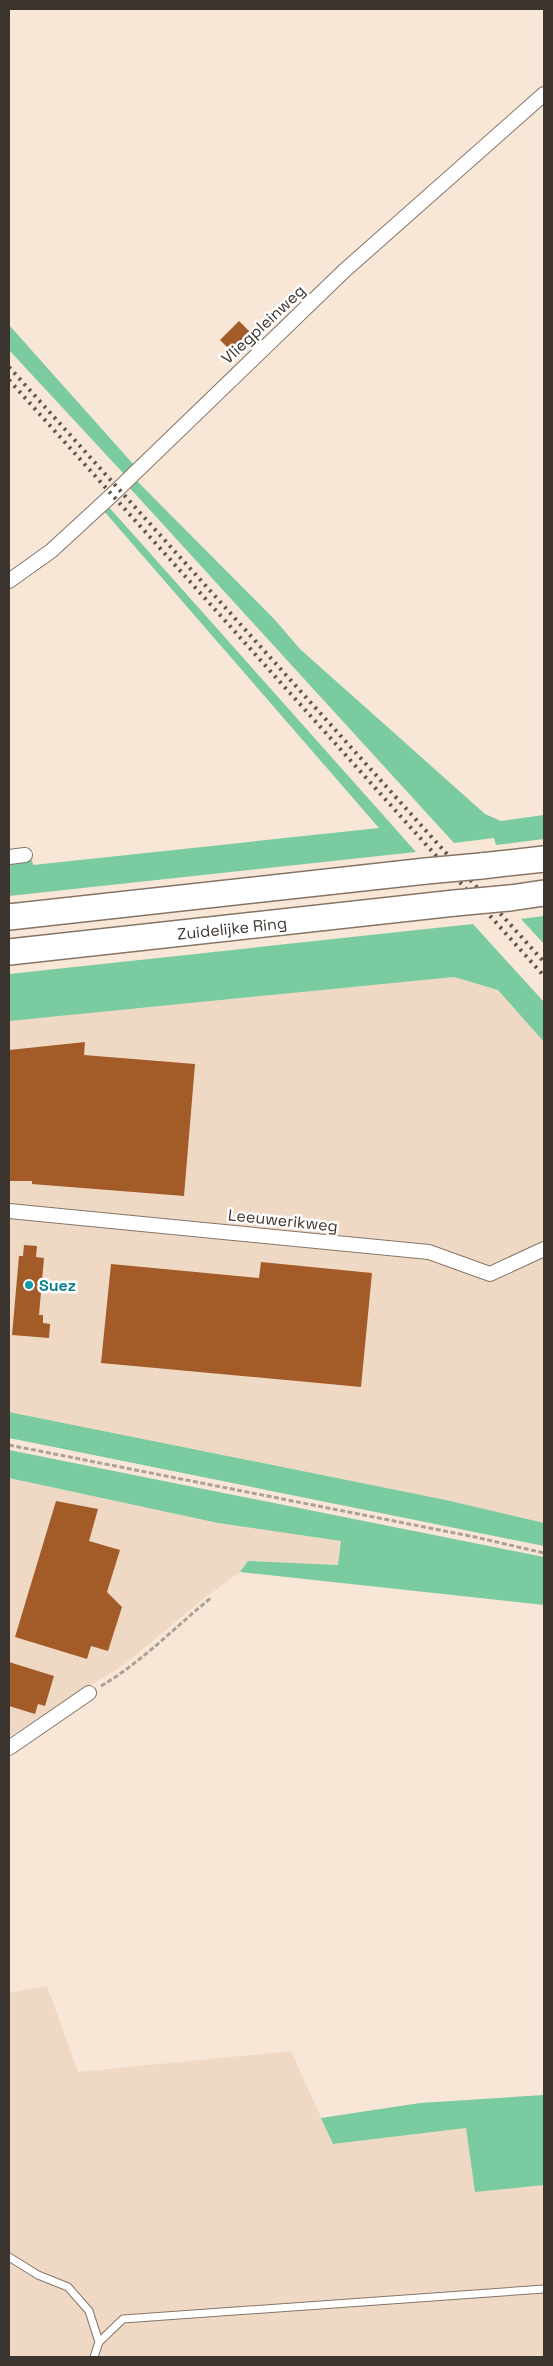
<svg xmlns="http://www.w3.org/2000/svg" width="553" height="2366" font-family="'Space Grotesk',sans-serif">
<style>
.built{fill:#f0d9c4}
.green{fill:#7acb9f}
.building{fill:#a35c28}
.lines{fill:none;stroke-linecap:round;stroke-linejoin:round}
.lane-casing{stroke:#857567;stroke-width:9}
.street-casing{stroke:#857567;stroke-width:16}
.highway-casing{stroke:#857567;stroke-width:28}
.path{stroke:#ada094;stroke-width:3;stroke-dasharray:5 2.5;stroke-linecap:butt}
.lane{stroke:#fff;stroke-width:7}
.street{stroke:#fff;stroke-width:14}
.highway{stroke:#fff;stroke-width:25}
.rail{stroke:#5f564e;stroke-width:4;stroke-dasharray:2.5 5;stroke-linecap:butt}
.highway-bridge-casing{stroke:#857567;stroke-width:28;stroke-linecap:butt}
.highway-bridge{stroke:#fff;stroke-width:25}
.culture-dot{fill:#0f9aa8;stroke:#fff;stroke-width:2}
.labels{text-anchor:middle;stroke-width:5;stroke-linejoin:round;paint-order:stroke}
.street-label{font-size:16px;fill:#3c352f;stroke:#fff}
.culture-label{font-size:16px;font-weight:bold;fill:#0d838f;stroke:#fff;text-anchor:start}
</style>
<rect width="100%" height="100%" fill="#f8e6d7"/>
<!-- built -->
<path class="built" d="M454,977L498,990L544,1042V1523L446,1500L9,1412V1021Z
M9,1478L218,1523L341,1541L338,1565L248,1561L240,1572L202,1600L125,1664L9,1737Z
M47,1986L78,2072L291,2051L333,2144L466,2128L475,2192L544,2185V2357H9V1993Z"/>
<!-- green -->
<path class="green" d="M9,325L134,465L124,474L9,350Z
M136,480L276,621L300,649L485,814L501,821L544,815V839L496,845L494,838L454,843L128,486Z
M108,506L416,852L9,896V863L32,860L33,865L379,828L103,510Z
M544,916V944L521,919Z
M473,924L544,1002V1042L498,990L454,977L9,1021V974Z
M9,1412L446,1500L544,1523V1546L9,1438Z
M9,1450L544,1557V1605L240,1572L248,1561L338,1565L341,1541L218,1523L9,1478Z
M544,2095V2185L475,2192L466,2128L333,2144L321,2118L420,2103Z"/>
<!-- building -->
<path class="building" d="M239,321L257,339L238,358L220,340Z
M85,1042L84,1055L195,1064L184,1196L32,1184V1181H10L9,1050Z
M24,1245L37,1246L36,1257L44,1258L39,1315H43V1323L50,1324L49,1338L12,1335L19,1256H23Z
M261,1262L372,1273L361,1387L101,1363L111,1264L259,1278Z
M56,1501L98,1509L89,1541L120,1550L107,1592L122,1607L108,1651L91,1646L87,1659L15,1637Z
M9,1662L54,1676L45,1706L38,1704L35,1714L9,1706Z"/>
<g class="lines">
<defs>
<path id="lane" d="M9,2257L38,2275L68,2287L89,2311L99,2342
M94,2357L99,2342L123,2319L544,2289"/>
<path id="street" d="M9,581L51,551L112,495L344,271L544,94
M9,857L25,855
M9,1211L429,1252L490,1274L544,1249
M9,1748L89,1693"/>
<path id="highway" d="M481,866L544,859
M510,898L544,893
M9,917L426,871
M9,952L455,903"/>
</defs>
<!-- lane casing -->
<use href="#lane" class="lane-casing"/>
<!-- street casing -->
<use href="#street" class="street-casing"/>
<!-- highway casing -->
<use href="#highway" class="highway-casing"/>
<!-- path -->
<path class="path" d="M9,1445L475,1537L544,1553
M101,1686C142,1662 175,1627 212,1597"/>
<!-- lane -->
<use href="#lane" class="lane"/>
<!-- street -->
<use href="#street" class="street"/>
<!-- highway -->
<use href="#highway" class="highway"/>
<!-- rail -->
<path class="rail" d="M9,367L544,962
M9,380L544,976"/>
<defs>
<path id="highway-bridge" d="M426,871L481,866
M455,903L510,898"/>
</defs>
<!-- highway-bridge casing -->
<use href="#highway-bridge" class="highway-bridge-casing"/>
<!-- highway-bridge -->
<use href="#highway-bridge" class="highway-bridge"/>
</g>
<!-- markers -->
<circle class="culture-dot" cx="29" cy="1285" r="5"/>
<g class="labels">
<!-- street labels -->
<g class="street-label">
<text transform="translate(263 324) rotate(-43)" y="6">Vliegpleinweg</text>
<text transform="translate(232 928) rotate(-6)" y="6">Zuidelijke Ring</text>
<text transform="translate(283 1220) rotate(6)" y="6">Leeuwerikweg</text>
</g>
<!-- culture labels -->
<g class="culture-label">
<text x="39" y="1291">Suez</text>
</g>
</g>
<!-- border -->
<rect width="553" height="2366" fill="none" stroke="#3c352f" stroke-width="20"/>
</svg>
